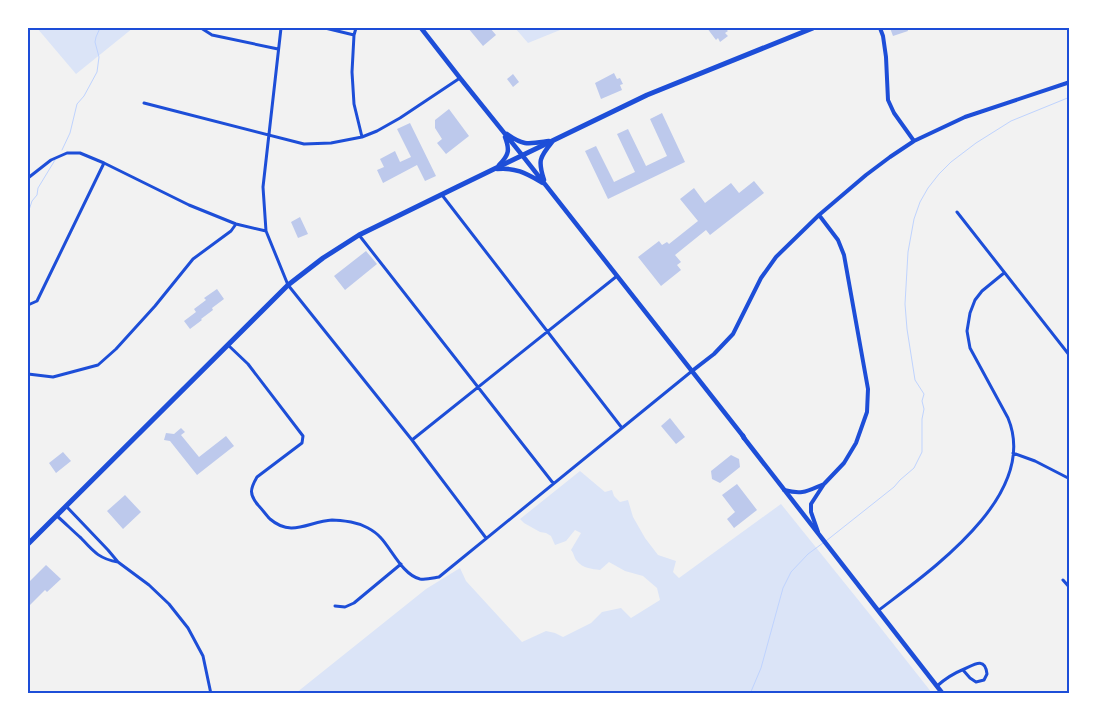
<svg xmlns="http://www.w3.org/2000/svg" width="1097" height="721" font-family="Manrope,sans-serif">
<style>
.green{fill:#dbe4f7}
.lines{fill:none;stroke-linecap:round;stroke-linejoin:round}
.stream{stroke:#bfd3fe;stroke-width:1}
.building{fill:#bdc9ec}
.minor{stroke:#1d4ed8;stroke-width:3}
.tertiary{stroke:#1d4ed8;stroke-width:4}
.secondary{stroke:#1d4ed8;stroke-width:4.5}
.primary{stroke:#1d4ed8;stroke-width:5}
.neatline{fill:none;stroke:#1d4ed8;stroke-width:2}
</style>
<rect width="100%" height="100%" fill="#f2f2f2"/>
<!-- green -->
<path class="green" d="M37,28H133L76,74Z
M515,28H565L528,43Z
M580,471L605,492L612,490L614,496L620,502L628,500L633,517L645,538L658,555L676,561L673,572L679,578L781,504L876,622L932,693H296L426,589L460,568L466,581L522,642L546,631L555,633L563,637L591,623L602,612L621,608L631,618L660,600L657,588L643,576L625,571L609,562L600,570C592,569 582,568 577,561C574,558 574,553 571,550L581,533L575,530L566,541L555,545L551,536L546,533L540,532L524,523L520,519Z"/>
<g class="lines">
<!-- stream -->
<path class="stream" d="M62,150L70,133L77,104L84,96L97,72L99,57L95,42L96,37L100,28
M28,213L32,201L37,195L38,188L55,160
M826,541L894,487L900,480L914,468L922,452V419L924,409L922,401L924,394L915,380L907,329L905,304L908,252L914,219L920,202L928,188L939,174L951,162L976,143L1011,121L1070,97
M750,694L761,668L783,588L791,572L808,554L823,543"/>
</g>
<!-- building -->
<path class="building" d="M468,28H490L496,35L483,46Z
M707,28H725L728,31L725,33L728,36L720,42L718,38L716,40Z
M890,28H907L908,31L893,36Z
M614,73L617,79L620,78L623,84L620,85L622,90L601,99L595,83Z
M513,74L519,82L513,87L507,79Z
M449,109L469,136L446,154L437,143L442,139L435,128V120Z
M662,113L685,162L608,199L585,151L596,146L614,182L635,172L617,134L628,129L646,166L667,156L650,119Z
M410,123L436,176L425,181L417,165L383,183L377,170L384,167L380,159L395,151L400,162L411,157L397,129Z
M754,181L764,193L710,235L706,230L675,255L681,262L677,265L681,270L661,286L638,257L659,241L662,245L667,242L669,244L698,221L680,199L694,188L705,203L731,183L739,193Z
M300,217L308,234L298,238L291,222Z
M366,251L377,264L345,290L334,276Z
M217,289L224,299L212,308L213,310L201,319L202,320L190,329L184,321L196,312L194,309L206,300L204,298Z
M670,418L685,437L676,444L661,426Z
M181,428L185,432L181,435L199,457L226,436L234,446L197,475L170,441L164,440L166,433L174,434Z
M63,452L71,461L56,473L49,463Z
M731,455L739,459L740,467L720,483L712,479L711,471Z
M737,484L757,510L734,528L727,519L735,512L722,495Z
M125,495L141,512L123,529L107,511Z
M46,565L61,579L47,592L45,590L28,607V583Z"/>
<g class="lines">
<!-- minor -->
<path class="minor" d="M201,28L212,35L278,49
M281,28L263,187L266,231L288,285L412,440L486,538
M325,28L354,35
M356,28L354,35L352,72L354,104L362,137
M144,103L304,144L331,143L362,137L377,131L400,118L460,78
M28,178L51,160L67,153H80L104,163L189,205L236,224L266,231
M442,195L622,428
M957,212L1070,356
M359,235L553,483
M28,305L37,301L104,163
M228,345L248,364L303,436L302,443L257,477C250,489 249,494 258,505C262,509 266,515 270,519C292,538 309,521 332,520C338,520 345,521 351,522C362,524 374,530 381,538C392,550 403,575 420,579C426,580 433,578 439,577L692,371
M28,374L53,377L98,365L116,349L155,306L193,259L231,231L236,224
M412,440L617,276
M1013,453L1035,461L1070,479
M66,506L108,550L118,562L149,585L169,604L188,628L203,656L211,694
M57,516C65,523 73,531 81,538C93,551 99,559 118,562
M1063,580L1070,588
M335,606L345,607L354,603L401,564
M879,610C931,570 1040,495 1008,418L970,348L967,331L970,313L975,300L982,291L1004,273
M937,686C945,679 952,674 962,670C972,666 985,655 987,674L984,680L976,682L970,678L963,670"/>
<!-- tertiary -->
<path class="tertiary" d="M880,28L883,36L886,57L888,100L894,113L914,141
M692,371L714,354L733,334L761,278L776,257L819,215L866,175L890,157L914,141L965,117L1070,82
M784,490C803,495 807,491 824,484
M818,532L811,512V504L824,484L844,463L856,443L867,412L868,389L844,255L838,240L819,215"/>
<!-- secondary -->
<path class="secondary" d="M421,28L460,78L522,155L743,436
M507,134C524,146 528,144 549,141
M499,165C509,155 510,150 505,137
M497,169C516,167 527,174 543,183
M544,180C538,161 539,158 552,142
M744,438L943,694"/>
<!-- primary -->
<path class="primary" d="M743,436L744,438
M28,544L288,285L323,258L359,235L457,187L647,95L813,28"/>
</g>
<!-- border -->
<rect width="1097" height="721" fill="none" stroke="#ffffff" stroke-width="58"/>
<rect x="29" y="29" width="1039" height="663" class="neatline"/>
</svg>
